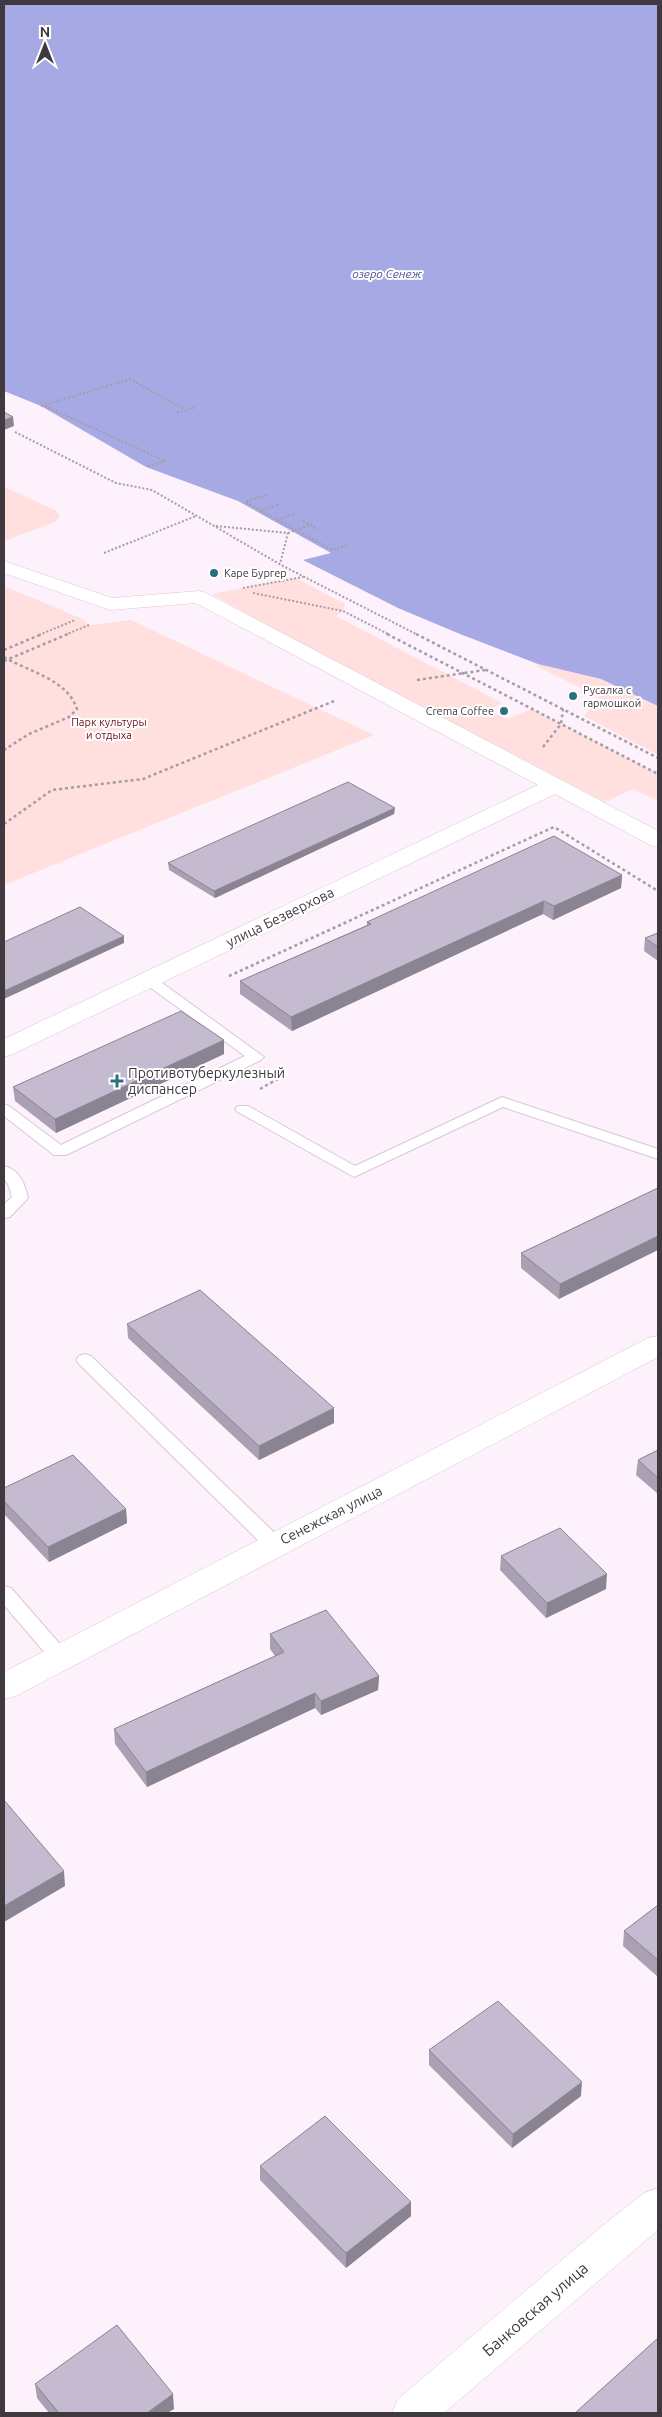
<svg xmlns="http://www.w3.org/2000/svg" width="662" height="2417" font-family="Ubuntu,sans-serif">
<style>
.green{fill:#ffe0df}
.water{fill:#a6a9e3}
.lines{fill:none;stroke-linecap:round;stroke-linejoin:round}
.lane-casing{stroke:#dac6d7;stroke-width:2}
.street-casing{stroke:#dac6d7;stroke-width:1}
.secondary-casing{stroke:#dac6d7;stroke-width:1}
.path-far1{stroke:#a69ca5;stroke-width:2;stroke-dasharray:2 2;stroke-linecap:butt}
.path{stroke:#a69ca5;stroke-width:2.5;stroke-dasharray:3 3;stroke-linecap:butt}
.lane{fill:#fff;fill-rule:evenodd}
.street{fill:#fff;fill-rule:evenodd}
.secondary{fill:#fff;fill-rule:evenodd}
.wall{fill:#a9a1b3}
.shaded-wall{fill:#8a8392}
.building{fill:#c5bbd0;stroke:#8a8392}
.poi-dot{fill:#29717c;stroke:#fff;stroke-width:2}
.labels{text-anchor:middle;stroke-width:4;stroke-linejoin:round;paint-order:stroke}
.far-poi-label{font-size:11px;fill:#413940;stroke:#fff;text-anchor:start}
.far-park-label{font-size:11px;fill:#63131e;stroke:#fff}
.far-water-label{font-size:12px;font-style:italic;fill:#4f4e94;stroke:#fff}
.street-label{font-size:14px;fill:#413940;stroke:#fff}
.poi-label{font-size:14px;fill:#413940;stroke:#fff;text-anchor:start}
.near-street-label{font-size:16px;fill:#413940;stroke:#fff}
</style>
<rect width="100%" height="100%" fill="#fdf1fc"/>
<!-- green -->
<path class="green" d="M4,487L55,510L59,514V518L55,522L4,541Z
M296,578L345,604L343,611L336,616L502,703L489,710L507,719L532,709L658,774V801L633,789L605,802L279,632L212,594Z
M4,586L80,618L90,625L131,620L374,735L4,885Z
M538,664L601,679L658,706V755L584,716L600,698L537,666Z"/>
<!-- water -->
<path class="water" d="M4,4H658V706L601,679L538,664L460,634L398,608L303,560L331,553L238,501L146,467L41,406L4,391Z"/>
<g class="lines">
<defs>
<path id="lane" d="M149,976L154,977L264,1057L261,1060L66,1155H54L4,1116V1104L9,1106L61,1145L245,1056L144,983L142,980L144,977Z
M502,1097L658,1149V1159L503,1107L354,1177L238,1112L235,1109L238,1106H248L355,1166Z
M4,1166C20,1170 25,1184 28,1198L10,1217L4,1218V1204L12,1197L8,1184L4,1179Z
M85,1354L91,1356L281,1539L283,1544L281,1549L274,1551L267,1549L79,1364L76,1360L79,1356Z
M4,1586L11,1588L66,1651L69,1656L66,1661L59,1663L52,1661L4,1605Z"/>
<path id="street" d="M4,561L112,598L199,591L206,593L658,831V847L650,845L555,794L13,1054L4,1057V1039L538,785L196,603L110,610L4,573Z
M658,1336V1357L16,1696L4,1699V1672L648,1338Z"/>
<path id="secondary" d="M658,2188V2230L444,2413H392L398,2399L601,2227L644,2193Z"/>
</defs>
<!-- lane casing -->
<use href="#lane" class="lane-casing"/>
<!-- street casing -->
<use href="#street" class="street-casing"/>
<!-- secondary casing -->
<use href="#secondary" class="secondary-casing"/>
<!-- path-far1 -->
<path class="path-far1" d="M41,406L130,379L186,410
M45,406L165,461L146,467
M177,413L196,407
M15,432L116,483L152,490L283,566L418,635
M267,495L245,502L332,550L348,545
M261,511L280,504
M277,520L296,513
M303,521L318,529
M216,526L288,533L280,564
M288,533L310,525
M104,553L196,516
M243,588L303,577
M253,593L343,611L390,635
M39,635L75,620
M65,635L89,625"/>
<!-- path -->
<path class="path" d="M387,634L658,774
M416,634L658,758
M4,650L42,634
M4,657C29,672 67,679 77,709L69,717L29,734L4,750
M4,661L68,634
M417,680L485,670
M543,747L561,724L563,709
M4,824L52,790L143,779L334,701
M229,976L554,827L658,891
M260,1089L281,1077L277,1073"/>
<!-- lane -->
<use href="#lane" class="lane"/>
<!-- street -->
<use href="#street" class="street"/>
<!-- secondary -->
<use href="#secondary" class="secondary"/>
</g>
<!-- wall -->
<path class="wall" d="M394,814L215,898L169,870L168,863Z
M622,875L621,888L553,920L543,914L292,1031L240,994V981L367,925V922Z
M658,933V961L644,951L645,938Z
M224,1054L56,1133L15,1101L13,1087Z
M658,1188L559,1299L521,1268V1253Z
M127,1324L334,1423L259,1460L128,1338Z
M658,1450V1494L636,1475L638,1460Z
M4,1488L126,1509L127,1523L49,1562L4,1514Z
M501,1556L606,1589L546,1618L500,1570Z
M270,1634L379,1676L378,1690L321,1715L315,1708L147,1787L115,1744L114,1729L275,1656L270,1649Z
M658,1905V1977L623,1946L624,1931Z
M429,2050L581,2096L512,2148L429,2065Z
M260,2166L411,2216L346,2268L260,2180Z
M35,2384L174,2409L167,2413H49L37,2398Z"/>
<!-- shaded-wall -->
<path class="shaded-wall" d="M13,417L14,426L4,430V420Z
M395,808L394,814L215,898L214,891Z
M622,875L621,888L553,920L554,906Z
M544,901L543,914L292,1031L291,1017Z
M124,936V943L4,999V991Z
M224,1040V1054L56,1133L55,1119Z
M658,1236V1250L559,1299L560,1284Z
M334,1408V1423L259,1460V1446Z
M126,1509L127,1523L49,1562L48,1547Z
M607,1574L606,1589L546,1618L547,1603Z
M379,1676L378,1690L321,1715V1701Z
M315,1693V1708L147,1787L146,1772Z
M64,1871L65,1886L4,1922V1906Z
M582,2082L581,2096L512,2148L513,2134Z
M411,2202V2216L346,2268V2253Z
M173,2394L174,2409L167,2413H147Z"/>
<!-- building -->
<path class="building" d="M4,412L13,417L4,420Z
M348,782L395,808L214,891L168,863Z
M554,836L622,875L554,906L544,901L291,1017L240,981L371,924L367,922Z
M80,907L124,936L4,991V942Z
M658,933V947L645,938Z
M181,1011L224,1040L55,1119L13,1087Z
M658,1188V1236L560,1284L521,1253Z
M200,1290L334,1408L259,1446L127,1324Z
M658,1450V1478L638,1460Z
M73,1455L126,1509L48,1547L4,1501V1488Z
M560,1528L607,1574L547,1603L501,1556Z
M326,1610L379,1676L321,1701L315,1693L146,1772L114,1729L284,1652L270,1634Z
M4,1800L64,1871L4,1906Z
M658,1905V1960L624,1931Z
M498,2001L582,2082L513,2134L429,2050Z
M325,2116L411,2202L346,2253L260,2166Z
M117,2325L173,2394L147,2413H59L35,2384Z
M658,2338V2413H575Z"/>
<!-- markers -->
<g class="poi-dot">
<circle cx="214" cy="573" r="5"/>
<circle cx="573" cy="696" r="5"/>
<circle cx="504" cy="711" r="5"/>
<path d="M114.5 1073.5h5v5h5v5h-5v5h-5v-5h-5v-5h5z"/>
</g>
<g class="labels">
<!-- far-poi labels -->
<g class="far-poi-label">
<text x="224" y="577">Каре Бургер</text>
<text x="583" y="694">Русалка с<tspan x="583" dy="13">гармошкой</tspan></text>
<text x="494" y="715" text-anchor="end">Crema Coffee</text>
</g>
<!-- far-park labels -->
<g class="far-park-label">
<text x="109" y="726">Парк культуры<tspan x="109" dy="13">и отдыха</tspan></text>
</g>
<!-- far-water labels -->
<g class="far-water-label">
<text x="387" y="278">озеро Сенеж</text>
</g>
<!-- street labels -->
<g class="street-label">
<text transform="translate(280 917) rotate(-26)" y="5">улица Безверхова</text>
<text transform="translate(331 1515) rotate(-27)" y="5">Сенежская улица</text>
</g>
<!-- poi labels -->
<g class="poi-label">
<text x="128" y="1078">Противотуберкулезный<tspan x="128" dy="16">диспансер</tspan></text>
</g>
<!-- near-street labels -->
<g class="near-street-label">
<text transform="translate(535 2309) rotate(-41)" y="6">Банковская улица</text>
</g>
</g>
<!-- border -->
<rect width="662" height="2417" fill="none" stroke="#413940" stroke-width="10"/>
<!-- north arrow -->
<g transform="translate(45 45)" stroke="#ffffff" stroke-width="4" paint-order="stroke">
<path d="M0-4L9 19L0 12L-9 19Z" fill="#413940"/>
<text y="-8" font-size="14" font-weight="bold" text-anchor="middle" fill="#413940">N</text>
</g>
</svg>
